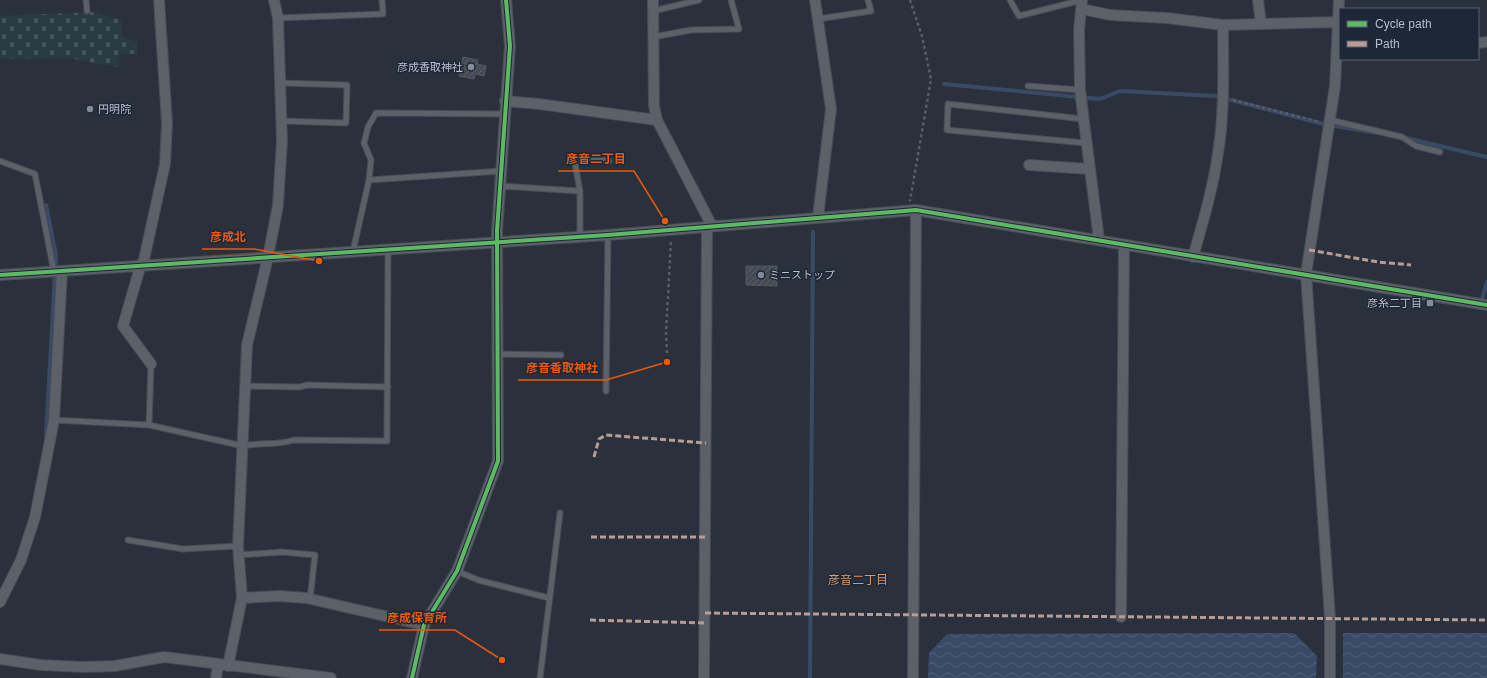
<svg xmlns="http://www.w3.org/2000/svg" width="1487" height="678" font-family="Arial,'Noto Sans JP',sans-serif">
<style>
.cemetery{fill:url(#cemetery-stones)}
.water{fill:url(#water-waves)}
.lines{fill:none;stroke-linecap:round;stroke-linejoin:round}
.stream{stroke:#394a67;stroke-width:4}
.building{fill:url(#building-hatch);stroke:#535963}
.service-casing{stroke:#484c54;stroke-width:7}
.minor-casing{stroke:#484c54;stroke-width:12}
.path{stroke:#595f65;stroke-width:2.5;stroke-dasharray:3 3;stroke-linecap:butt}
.service{stroke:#5c6068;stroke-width:5}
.minor{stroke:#5c6068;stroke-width:10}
.quiet{stroke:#b99d93;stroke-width:3;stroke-dasharray:6 3;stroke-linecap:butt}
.cycleway-casing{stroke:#1e2737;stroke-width:6}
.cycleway{stroke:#5cba63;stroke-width:4}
.poi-dot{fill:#858c99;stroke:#1e2737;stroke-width:1.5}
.labels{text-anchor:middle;stroke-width:3;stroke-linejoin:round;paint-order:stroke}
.poi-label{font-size:11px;fill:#b6bdcb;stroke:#1e2737;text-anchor:end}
.neighbourhood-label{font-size:12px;fill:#d99c64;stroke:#1e2737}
.leader{fill:none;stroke:#e8590c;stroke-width:1.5}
.callout-dot{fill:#e8590c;stroke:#1e2737;stroke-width:1.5}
.callout-label{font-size:12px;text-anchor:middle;font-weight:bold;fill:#e8590c;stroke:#1e2737;stroke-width:3;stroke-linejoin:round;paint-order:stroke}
</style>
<defs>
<pattern id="cemetery-stones" width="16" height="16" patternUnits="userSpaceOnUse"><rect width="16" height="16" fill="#283c42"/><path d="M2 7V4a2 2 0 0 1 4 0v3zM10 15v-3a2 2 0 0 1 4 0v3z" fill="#45565c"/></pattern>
<pattern id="water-waves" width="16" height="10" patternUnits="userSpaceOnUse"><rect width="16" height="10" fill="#394a67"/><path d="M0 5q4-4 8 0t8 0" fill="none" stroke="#53627b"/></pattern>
<pattern id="building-hatch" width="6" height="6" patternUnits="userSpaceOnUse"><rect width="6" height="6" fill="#444a52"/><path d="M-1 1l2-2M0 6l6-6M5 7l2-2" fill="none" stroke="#5d626a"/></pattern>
</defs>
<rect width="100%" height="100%" fill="#2b313c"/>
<!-- cemetery -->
<path class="cemetery" d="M92,12L121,20L122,37L137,42V54H121L118,67L69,58L0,59V16Z"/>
<!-- water -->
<path class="water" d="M1294,633L1317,656L1316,678H928L929,653L947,634Z
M1343,633H1487V678H1343Z"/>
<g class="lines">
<!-- stream -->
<path class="stream" d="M944,84L1100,99L1120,91L1216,96L1323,124L1377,133
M1406,138L1487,157
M46,205L56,255L46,436
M1482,299L1487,282
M810,678L813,232"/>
</g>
<!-- building -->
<path class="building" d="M463,57L478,60L477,64L486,66L484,76L475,74L474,79L459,76Z
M746,266H777V286L746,285Z"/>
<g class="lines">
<defs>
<path id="service" d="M86,0L87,11
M1010,0L1019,16L1082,0
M653,11L699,0
M278,18L383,14L382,0
M818,19L871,11L868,0
M653,37L691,30L739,29L731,0
M280,83L347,85L346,123L281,121
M1028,86L1080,90
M1083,119L948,104L947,130L1086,143
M1330,120L1402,137L1416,146L1440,152
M0,161L35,174L54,272
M501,171L369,180L371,160L364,143L368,127L376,113L504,114
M500,186L580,191
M580,236V191L574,158L579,157L609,161
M353,251L369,180
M498,354L561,355
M245,386L300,387L307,385L388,387
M606,391L608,235
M54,420L149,425L243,446C261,442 276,446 294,440L387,441L388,249
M149,425L151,364
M128,540L183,549L238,546
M239,555L282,552L315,555L310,599
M457,571L478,580L549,598
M540,678L560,513"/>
<path id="minor" d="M653,0L654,106L657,120L712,226
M815,0L831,109L818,217
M1082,0L1079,30L1080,90L1099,240
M1258,0L1261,24
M1082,9L1110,15L1167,18L1223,25L1339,22
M1478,43L1487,42
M505,101L539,104L657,120
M1029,165L1090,169
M1193,257C1203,222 1213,188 1218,153C1225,111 1223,67 1223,25
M141,264L123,326L151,364
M143,264L165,164L167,123L159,0
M0,275L608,235L916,210L1487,305
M242,598L279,596L306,598L424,625
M0,602L21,560L35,517L54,420L62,271
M1121,617L1124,245
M0,659L41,665L84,667L115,666L164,657L331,678
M228,666L242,598L238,546L247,345L268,257L278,205L282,141L278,18L274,0
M216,678L218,665
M412,678L424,625L457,571L498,461L497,231L510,46L506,0
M704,678L707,227
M913,678L916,210
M1330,678V618L1306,274L1335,86L1339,0"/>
</defs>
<!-- service casing -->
<use href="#service" class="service-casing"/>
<!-- minor casing -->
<use href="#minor" class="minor-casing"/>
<!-- path -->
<path class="path" d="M910,0L922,36L931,79L910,201
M1233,100L1320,122
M667,353L666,333L671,240"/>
<!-- service -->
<use href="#service" class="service"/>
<!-- minor -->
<use href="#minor" class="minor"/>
<!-- quiet -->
<path class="quiet" d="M1309,250L1378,262L1411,265
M594,457L599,439L606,435L706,443
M591,537H705
M705,613L1487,620
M590,620L705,623"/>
<defs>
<path id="cycleway" d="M0,275L608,235L916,210L1487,305
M412,678L424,625L457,571L498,461L497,231L510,46L506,0"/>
</defs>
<!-- cycleway casing -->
<use href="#cycleway" class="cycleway-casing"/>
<!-- cycleway -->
<use href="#cycleway" class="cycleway"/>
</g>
<!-- markers -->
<g class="poi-dot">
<circle cx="471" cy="67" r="4"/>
<circle cx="90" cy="109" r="4"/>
<circle cx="761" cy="275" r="4"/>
<rect x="1426" y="299" width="8" height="8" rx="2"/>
</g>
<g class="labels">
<!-- poi labels -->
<g class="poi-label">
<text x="463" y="71">彦成香取神社</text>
<text x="98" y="113" text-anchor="start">円明院</text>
<text x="769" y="279" text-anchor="start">ミニストップ</text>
<text x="1422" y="307">彦糸二丁目</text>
</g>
<!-- neighbourhood labels -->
<g class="neighbourhood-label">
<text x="858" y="584">彦音二丁目</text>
</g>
</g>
<!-- callouts -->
<path class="leader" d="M665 221L634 171H558M319 261L254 249H202M667 362L606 380H518M502 660L455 630H379"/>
<g class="callout-dot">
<circle cx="665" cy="221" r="4"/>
<circle cx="319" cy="261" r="4"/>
<circle cx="667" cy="362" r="4"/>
<circle cx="502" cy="660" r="4"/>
</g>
<g class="callout-label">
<text x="596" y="163">彦音二丁目</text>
<text x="228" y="241">彦成北</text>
<text x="562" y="372">彦音香取神社</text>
<text x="417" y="622">彦成保育所</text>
</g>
<!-- legend -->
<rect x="1339" y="8" width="140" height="52" fill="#1e2737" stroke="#5b6372"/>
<rect x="1347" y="21" width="20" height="6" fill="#5cba63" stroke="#5b6372"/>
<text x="1375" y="28" font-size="12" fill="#b6bdcb">Cycle path</text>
<rect x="1347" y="41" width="20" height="6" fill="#b99d93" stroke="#5b6372"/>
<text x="1375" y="48" font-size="12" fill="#b6bdcb">Path</text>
</svg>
